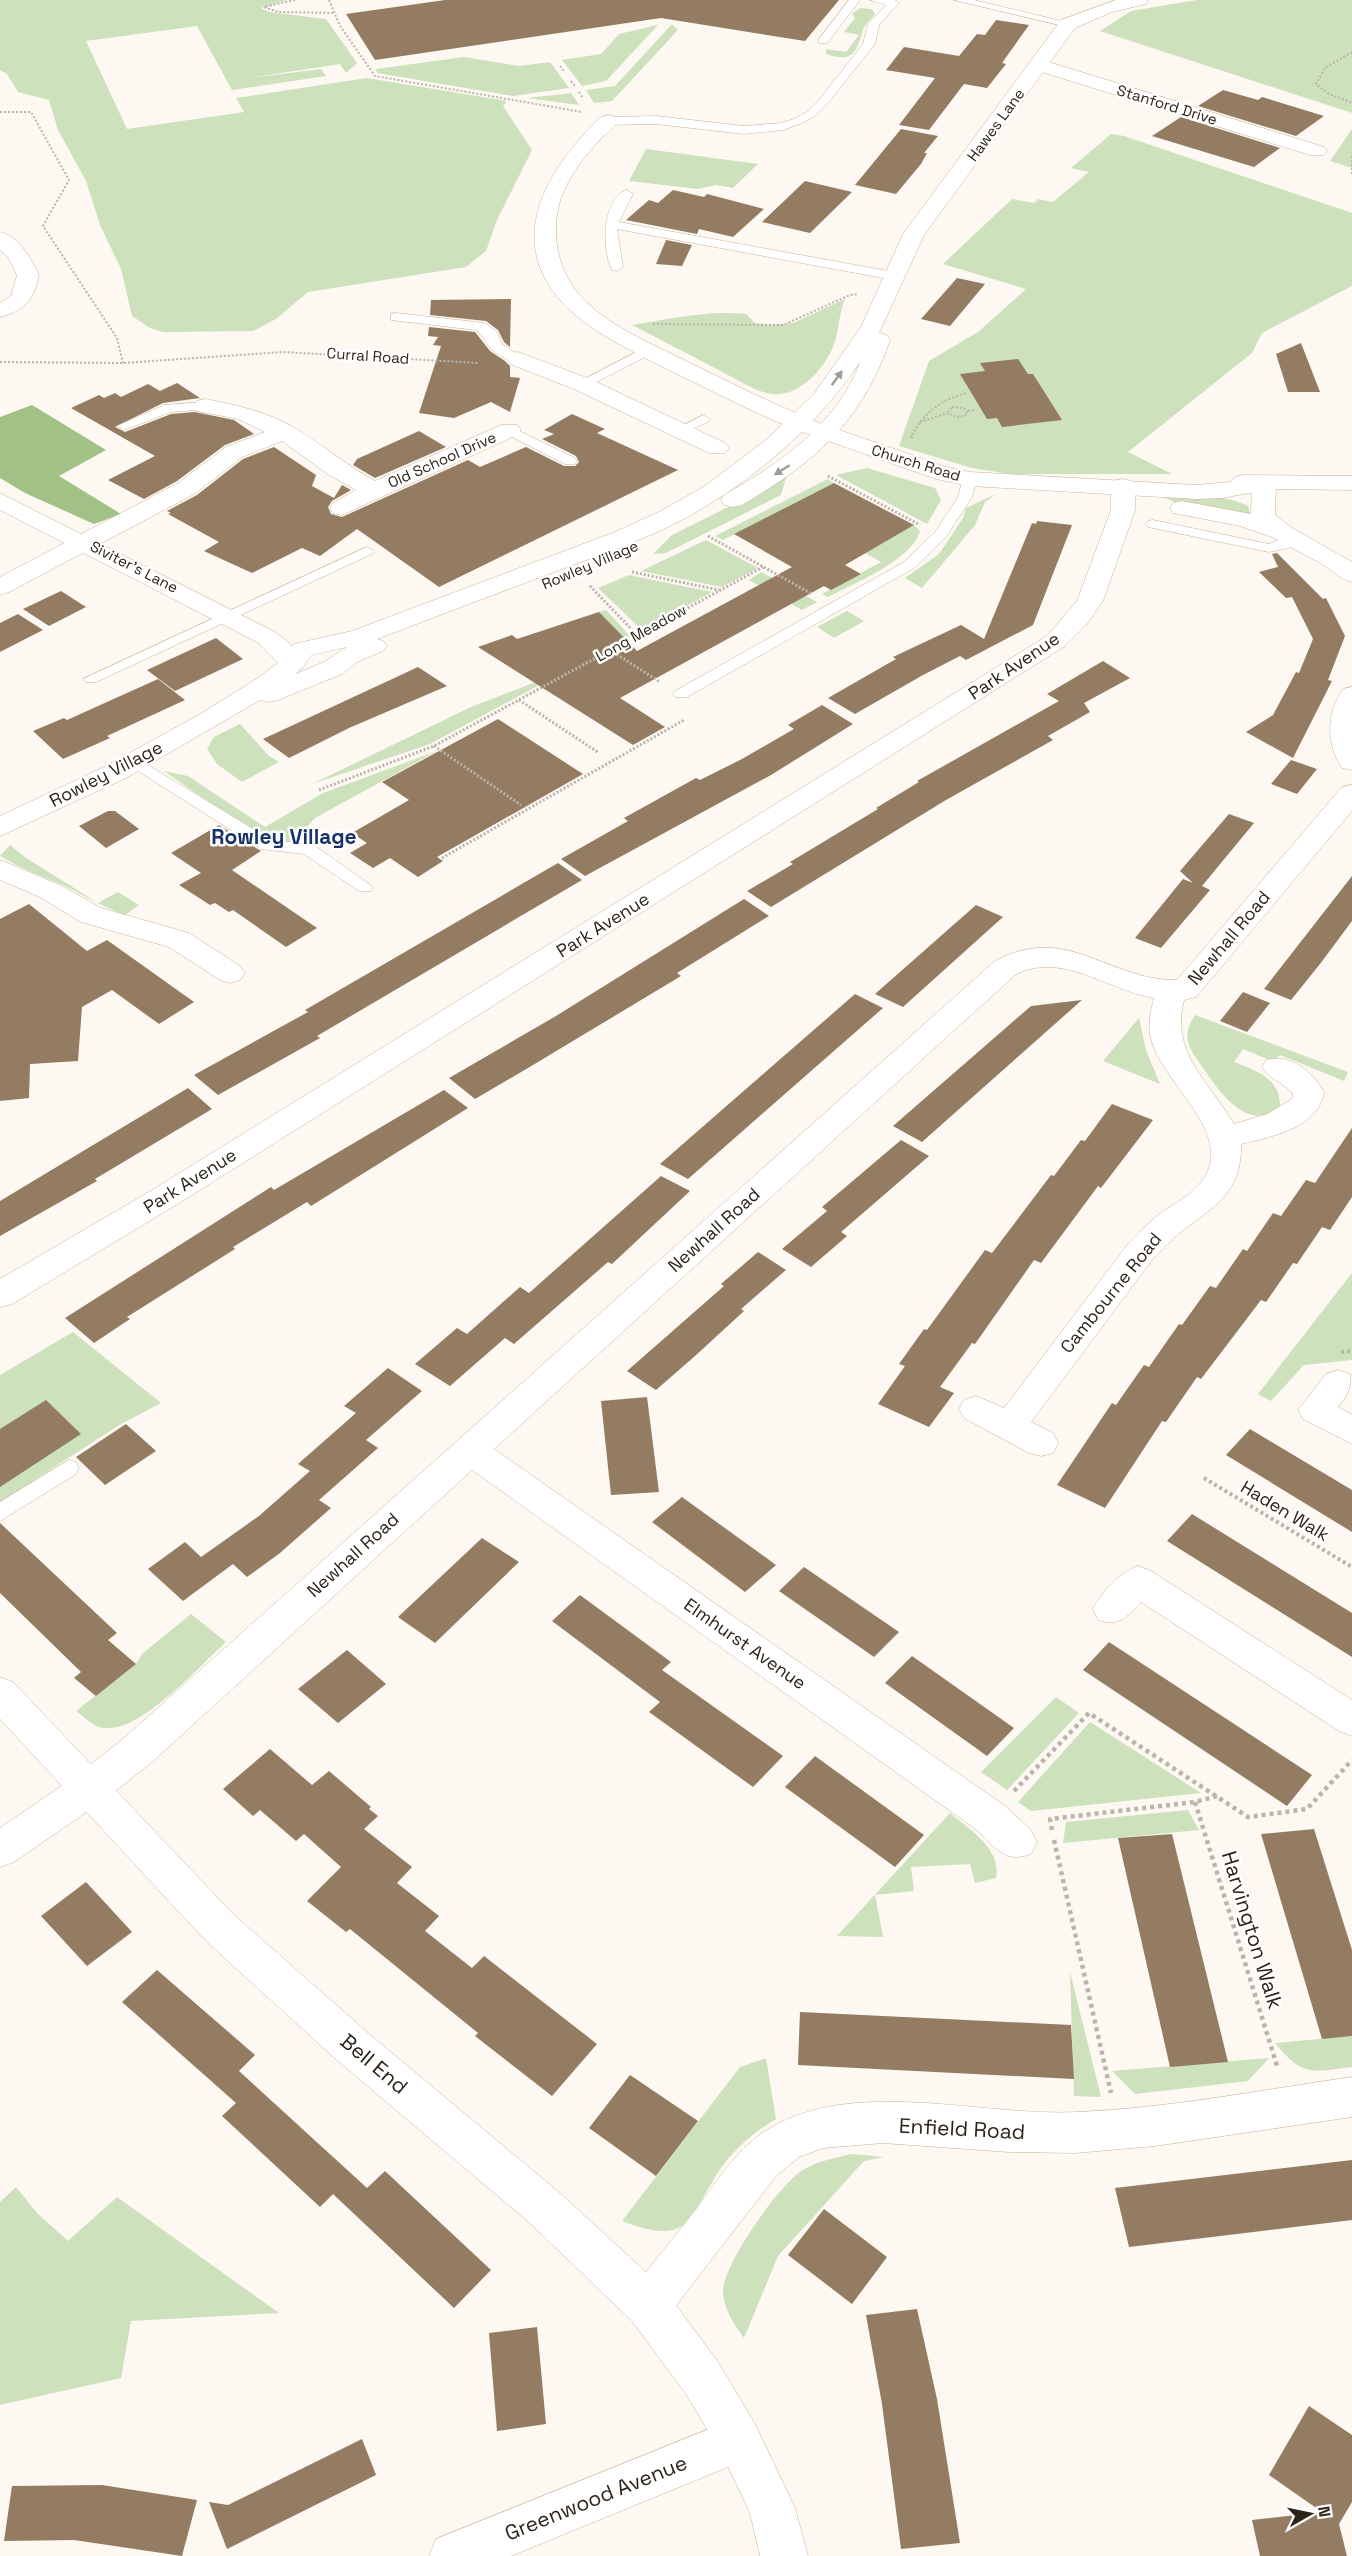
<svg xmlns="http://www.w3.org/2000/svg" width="1352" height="2556" font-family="'Space Grotesk',sans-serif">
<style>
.green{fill:#cce1bc}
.forest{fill:#a2c187}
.building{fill:#937c61}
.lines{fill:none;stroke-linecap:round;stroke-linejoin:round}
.service-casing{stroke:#cab295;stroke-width:1}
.minor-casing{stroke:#cab295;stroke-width:1}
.tertiary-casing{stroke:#cab295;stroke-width:1}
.secondary-casing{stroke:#cab295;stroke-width:1}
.path-far3{stroke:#bab4ac;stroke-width:2;stroke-dasharray:2 2;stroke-linecap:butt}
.path-far2{stroke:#bab4ac;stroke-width:3;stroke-dasharray:2 2;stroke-linecap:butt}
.path-far1{stroke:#bab4ac;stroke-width:4;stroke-dasharray:3 3;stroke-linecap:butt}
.path{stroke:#bab4ac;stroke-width:4.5;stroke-dasharray:4 4;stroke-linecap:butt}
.service{fill:#fff;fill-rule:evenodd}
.minor{fill:#fff;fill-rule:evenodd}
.tertiary{fill:#fff;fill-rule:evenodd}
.secondary{fill:#fff;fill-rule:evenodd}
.oneway{fill:#a09c98}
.labels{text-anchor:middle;stroke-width:5;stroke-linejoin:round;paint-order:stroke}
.far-street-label{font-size:15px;fill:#2d2419;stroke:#fff}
.street-label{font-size:18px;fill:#2d2419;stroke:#fff}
.quarter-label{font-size:21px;font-weight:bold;fill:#173368;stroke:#fff}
.near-street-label{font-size:21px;fill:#2d2419;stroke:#fff}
</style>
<rect width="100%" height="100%" fill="#fdf8f2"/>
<!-- green -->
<path class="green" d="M0,0H287L261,8L269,12L326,19L357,63L346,73L340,64L249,78L321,69L326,76L232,90L197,26L86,41L127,129L244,112L236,98L367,78L507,101L503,106L532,150L497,220L486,251L466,267L308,292L276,319L253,331L163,332L150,328L132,316L121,269L100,225L86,181L58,130L49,100L18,92L7,74L0,70Z
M1197,0H1352V113L1100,31L1131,11Z
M860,8L872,9L875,14C871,19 865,24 863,30C856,52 854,63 826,54V49L846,52L859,35L844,32L855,18L852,14Z
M672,24L678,30L612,101L594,103L586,90L615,86Z
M658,25L606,81L582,86L562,60L601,54L619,34Z
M464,57L519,66L550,62L569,88L513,96L377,73L376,69Z
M571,93L579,105L527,98Z
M1352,129V168L1330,161Z
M1111,134L1124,136L1352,213V286L1262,333L1252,353L1128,452L1172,474H1010L972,468L899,446L929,361L978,332L1026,289L943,264L1012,199L1034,203L1038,199L1053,202L1089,172L1071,168Z
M646,149L758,164L733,188L716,185L698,189L629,181Z
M845,299C837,318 840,337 829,355C818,375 796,397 772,394C756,392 740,381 726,374C695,358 664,341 632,325C671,319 706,310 746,314L755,323L767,325L793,323Z
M867,468L935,488L941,500L927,524L836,475Z
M788,471L781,495L666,553L653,554L672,535L736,503Z
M828,479L834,483L723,540L715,536Z
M996,494L985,502L975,525L922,588L905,578L939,554L963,518L966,508Z
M1163,497C1191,497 1223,493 1248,506L1250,514L1177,503Z
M914,525L920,531C911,561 854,583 828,597L822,594L881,562L865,553Z
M706,540L758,568L722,587L641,571Z
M761,572L817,602L802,610L749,580Z
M629,575L712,592L642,630L598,588Z
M606,610L630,636L430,744L312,784L471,707L559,673L599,612Z
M847,611L864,621L834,638L817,627Z
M240,724L269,756L279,762L242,782L217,764L207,749L214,737Z
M437,751L315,818L292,844L243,826L164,771L188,776L265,827L323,793Z
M10,845L26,858L98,903L118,892L139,905L125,915C104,907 85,896 65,886C42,876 21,869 0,856Z
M1195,1015L1348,1072L1344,1081L1280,1055L1272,1061L1243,1049L1234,1062C1257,1071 1280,1078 1280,1106C1250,1135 1219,1092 1204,1069C1198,1061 1190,1051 1188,1041C1186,1031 1190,1023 1195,1015Z
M1139,1018L1146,1050L1160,1084L1103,1061Z
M1352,1273V1360L1304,1365L1271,1401L1258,1394Z
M73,1332L161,1403L121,1424L0,1502V1375Z
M191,1614L226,1642C200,1665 136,1739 99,1727C91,1724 83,1716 76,1711L136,1664L142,1654Z
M1056,1697L1079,1713L1007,1790L981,1772Z
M1090,1722L1201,1793L1031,1811L1018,1802Z
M1188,1810L1199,1830L1063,1843L1066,1822Z
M950,1813C969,1829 1002,1849 996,1878L975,1883L970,1864L911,1867L914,1891L875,1895L883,1937L837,1936Z
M1070,1972L1101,2097L1074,2096Z
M1352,2036V2067C1311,2072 1303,2077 1275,2043Z
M766,2058L776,2119C755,2131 733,2150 719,2171C687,2220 691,2247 622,2221L740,2067Z
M1269,2058L1248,2081L1135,2094L1112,2071Z
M851,2154L884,2157L864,2161L778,2256L744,2338C734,2324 724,2310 723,2292C722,2266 780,2183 803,2170C817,2161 835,2158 851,2154Z
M16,2187L38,2214L68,2241L117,2197L279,2313L131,2321L121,2378L0,2405V2202Z"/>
<!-- forest -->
<path class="forest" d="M32,405L106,450L59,476L121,514L94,524L25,493L0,478V417Z"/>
<!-- building -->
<path class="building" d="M445,0H839L805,41L661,18L375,60L346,14Z
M996,20L1029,25L1002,63L1006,64L987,88L964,84L929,130L899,125L935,78L886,70L904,47L959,56L977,34L985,35Z
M1223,90L1258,100L1262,97L1324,116L1296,136L1198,106Z
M1181,117L1280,148L1254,167L1152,136Z
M901,129L938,136L924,153H927L921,164L896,194L855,185Z
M805,181L852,192L810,233L762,222Z
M673,190L704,197L707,194L764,209L733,237L699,229L697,234L626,220L649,200L658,203Z
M666,240L692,245L682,266L656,264Z
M957,278L985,284L950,326L921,319Z
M511,299L510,347L504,342L498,330L486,321L430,315L431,300Z
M429,327L475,332L490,351L505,361L510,366V377L520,378L510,412L491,402L454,418L419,413L441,346L433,345L438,337L428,336Z
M1301,343L1320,392H1288L1276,354Z
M1018,359L1028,374H1033L1062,420L1002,427L997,418L987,419L960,374L985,371L980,363Z
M177,383L200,398L163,403L115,427L125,432L171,414L195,412L234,420L254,434L225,445L177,481L144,499L108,480L155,456L71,408L99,395L104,398L115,393L121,397L148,384L160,391Z
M572,414L605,429L597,433L678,470L439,587L357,529L320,556L302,548L252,573L204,551L219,542L168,514L171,513L167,511L197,495L243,459L274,447L316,475L312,486L334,498L342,485L351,490L332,501L328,507L331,514L342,517L468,460L480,467L526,447L564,466H575L579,462L576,456L542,439L554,434L544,430Z
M419,431L446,447L375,478L353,465L357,459Z
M834,483L914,525L845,565L861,574L831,590L824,586L620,698L665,727L633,745L478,647L512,635L517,639L599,612L637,651L792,567L734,534Z
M1037,521L1072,525L1033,625L966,660L960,656L923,675L855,714L828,698L896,659L893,657L961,625L984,639L1032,523L1036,524Z
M1277,553L1323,599L1326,598L1345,636L1328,680L1332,681L1293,758L1246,732L1273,715L1296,672L1299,673L1313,639L1292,597L1286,598L1259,572L1278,567L1272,554Z
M61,591L86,607L49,626L23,609Z
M18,614L43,630L0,652V623Z
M216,638L243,659L175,691L147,670Z
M1103,661L1130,678L1084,703L1090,712L1048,736L1053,740L946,800L771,907L747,891L793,864L790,862L878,809L876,808L919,782L917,781L1059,701L1047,694Z
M418,667L447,686L349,728L289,758L263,739Z
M158,679L185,700L107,736L110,738L63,759L33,731L64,718L67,720Z
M822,705L853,724L771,775L585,876L561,859L628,821L624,818L696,778L700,780L742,759L794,729L788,725Z
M498,719L583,774L437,857L443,861L418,877L390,858L373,868L350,853L367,843L352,833L409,800L382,782Z
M1291,760L1317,769L1297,794L1271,784Z
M108,811H115L139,829L106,848L79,826Z
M1229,814L1254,823L1202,886L1210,890L1161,948L1135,938L1183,879L1193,883L1180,871Z
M219,825L261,851L232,870L317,928L286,947L233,910L229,912L215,903L210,905L179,885L201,873L171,853Z
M558,863L582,880L317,1036L320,1038L218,1095L194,1075L308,1012L305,1010Z
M1352,876V921L1320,964L1291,1000L1264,989Z
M744,899L769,916L677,973L681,976L528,1068L475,1099L449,1078L556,1016Z
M29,904L87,951L107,940L194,1002L159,1024L112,990L82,1007L78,1061L30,1064L29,1098L0,1101V919Z
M976,905L1003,917L903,1007L875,994Z
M1243,992L1270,1003L1247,1032L1220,1021Z
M855,994L883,1008L688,1179L660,1164Z
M1082,1000L922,1142L893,1126L1031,1006Z
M188,1088L212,1109L95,1179L97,1181L0,1236V1201Z
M444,1090L468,1108L311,1206L307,1202L233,1247L235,1249L127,1317L130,1319L94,1343L65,1318L271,1187L274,1190Z
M1112,1104L1153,1120L1101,1188L1098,1186L1041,1263L1034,1260L975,1344L972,1343L940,1387L954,1393L929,1427L878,1404L905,1366L899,1364L924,1329L927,1330L985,1250L992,1253L1051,1175L1054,1176L1081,1140L1085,1141Z
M1352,1128V1197L1330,1230L1322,1227L1297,1264L1293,1263L1266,1302L1261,1300L1201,1379L1197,1377L1166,1422L1162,1421L1105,1508L1057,1485L1112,1403L1116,1405L1144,1365L1149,1367L1179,1324L1182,1325L1210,1286L1216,1288L1243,1249L1247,1251L1273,1213L1281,1216L1306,1180L1315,1183Z
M901,1140L929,1156L841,1232L847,1236L811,1267L782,1249L827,1211L822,1207Z
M661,1176L690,1191L612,1264L608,1262L514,1344L505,1338L450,1386L415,1364L457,1328L467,1334L520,1287L529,1293Z
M758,1252L786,1270L741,1309L744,1311L695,1356L656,1390L627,1371L724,1286L721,1284Z
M388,1368L422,1391L366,1440L378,1448L319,1500L331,1508L280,1553L247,1577L233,1564L183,1601L148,1569L185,1542L201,1557L259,1516L310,1471L298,1464L356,1413L344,1406Z
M647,1397L659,1492L611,1495L601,1401Z
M46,1400L81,1434L0,1487V1429Z
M126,1424L156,1451L105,1485L76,1457Z
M1250,1429L1352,1490V1532L1226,1455Z
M682,1497L776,1565L745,1592L652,1522Z
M1192,1514L1352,1613V1657L1167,1541Z
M0,1523L117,1633L108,1640L136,1664L96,1696L74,1678L81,1672L0,1593Z
M482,1538L519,1562L435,1643L398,1617Z
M804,1567L899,1632L874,1657L779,1591Z
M580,1595L671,1662L662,1670L783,1756L753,1787L649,1712L660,1702L552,1621Z
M1109,1642L1312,1775L1287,1806L1083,1670Z
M347,1650L386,1684L338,1723L298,1689Z
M912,1656L1014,1728L987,1756L885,1683Z
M270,1749L312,1785L329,1771L371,1807L369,1809L378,1816L364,1829L412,1867L397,1883L439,1916L425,1931L472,1968L484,1956L597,2044L552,2096L475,2036L478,2033L350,1929L346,1932L307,1901L341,1867L304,1834L296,1841L260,1810L253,1816L223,1789Z
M815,1756L924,1835L895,1867L785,1787Z
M1314,1829L1352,1950V2036L1322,2039L1261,1834Z
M1172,1834L1228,2062L1170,2067L1118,1838Z
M86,1882L132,1932L87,1966L41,1916Z
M157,1970L255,2055L239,2071L367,2188L385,2171L491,2270L454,2308L333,2194L320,2207L222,2116L236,2103L122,2002Z
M800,2012L1071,2025L1074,2079L798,2065Z
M630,2075L698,2121L656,2176L589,2128Z
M1352,2160V2220L1129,2247L1115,2188Z
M824,2209L887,2257L852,2304L788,2255Z
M917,2309L937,2399L960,2543L901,2549L882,2404L866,2315Z
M537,2327L546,2424L497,2431L489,2333Z
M1309,2406L1352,2435V2502L1339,2524L1347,2556H1260L1252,2520L1322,2512L1269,2475Z
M362,2439L376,2475L227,2549L209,2502L228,2505Z
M102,2485L197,2500L182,2556L74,2540L4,2541L12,2486Z"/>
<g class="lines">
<defs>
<path id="service" d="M849,0H860L827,43H819V39Z
M870,0H895L899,3L879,25L875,44L828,103L815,116L802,123L783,130L744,134L656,124L608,125L602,121L608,117L656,116L744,126L781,123L794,119L807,112L820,99L863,44L868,24L886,5Z
M954,0H974L1074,24L1068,27Z
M627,190L633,194L619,222L894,272L900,276L894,280L617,229L623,267L617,271L612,270C602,250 601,199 627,190Z
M396,313L485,323L497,332L502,344L525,359L518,363C510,361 497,355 491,349C485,342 484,336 476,330L391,320V314Z
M648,346L655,350L653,353L587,387L582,388L575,384Z
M205,402L212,406L210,409L171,412L124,430L117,426L164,405Z
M703,415L710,419L708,422L680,435L673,431Z
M509,426L575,458L577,461L575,464H565L504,433V427Z
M970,475L977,479L972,497L946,537L914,568L687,697H675L673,694L675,691L904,562L936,531L958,497L963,479Z
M1153,520L1269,544L1294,534L1301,538L1289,548L1269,552L1148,527L1146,524L1148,521Z
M367,547L374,551L372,554L96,682H86L83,679Z
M133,756L271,840L314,845L373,887L371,891H359L304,854L261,849L127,764L125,761Z
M69,1460L76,1462L79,1468L76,1474L0,1521V1502Z"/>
<path id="minor" d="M1039,59L1324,147L1327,151L1324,155H1310L1032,69L1029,65Z
M608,115L615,117L618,121C612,130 603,136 596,144C581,160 567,180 560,201C551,232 557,267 577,292C604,325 651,343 688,362C727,381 767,401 807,418L811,423L807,428L799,430L775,421C739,405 704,387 669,370C636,353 600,337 572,312C500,247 544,171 601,117Z
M0,232C20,237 30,258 39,275C34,300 24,311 0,317V303L11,296L17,275L8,257L0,250Z
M518,352L590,379L725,443L729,448L725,453H709L574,389L510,364L507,359L510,354Z
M205,399C236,405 265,411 293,427C321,444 346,465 375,481L501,425H517L521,430L517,435L342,515L333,513L330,508L333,503L356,490L329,475L282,441L242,457L196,493L9,592L0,595V577L178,483L226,447L265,432L238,419L197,411L193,406L197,401Z
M1264,477L1272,479L1276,484L1275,515L1292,528L1352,562V582L1343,579L1322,564L1272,537L1240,526L1173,513L1170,508L1173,503L1182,501L1251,514L1252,484L1256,479Z
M1123,479L1132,481L1135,486V510L1103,601L1086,625L1065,646L176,1205L12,1304L0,1307V1279L154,1189L1047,636L1077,601L1111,510V486L1114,481Z
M1352,687V770L1342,768C1326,744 1326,714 1343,689Z
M1352,785V811L1196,997L1184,1000C1170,1053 1209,1081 1234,1124L1267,1114L1292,1099L1293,1094C1284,1082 1269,1080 1262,1067L1266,1060C1290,1053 1313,1072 1324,1092C1319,1127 1272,1137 1241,1144C1242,1192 1216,1205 1182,1231C1171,1240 1161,1250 1152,1260L1031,1422L1053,1433L1058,1443L1053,1453L1041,1456L1029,1453L964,1418L959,1409L964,1400L976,1396L1004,1408L1128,1244C1138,1234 1147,1224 1158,1215C1173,1204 1191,1196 1202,1181C1238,1132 1157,1081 1150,1034C1148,1022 1151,1010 1154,998C1109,991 1061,950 1015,975L494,1449L1005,1806L1031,1830L1037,1842L1031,1854C1004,1864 996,1847 977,1830L472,1470L151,1763L104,1800L14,1862L0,1867V1828L76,1776L123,1739L995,961C1068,922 1108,981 1177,980L1342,787Z
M0,860L60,885L101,908L189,933L240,966L245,973L240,980L230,983L220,980L169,947L81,922L40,897L0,880Z
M1338,1370L1350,1374C1352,1388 1347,1396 1338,1407L1352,1415V1444L1303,1419L1298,1410L1326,1374Z
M1138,1566L1151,1571L1352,1700V1736L1339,1731L1141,1602C1127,1617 1119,1627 1098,1620L1093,1609C1102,1591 1119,1573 1138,1566Z
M1352,2077V2117L1155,2146L1075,2153L1009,2152L883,2143L823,2148L799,2157L776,2176L664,2321L648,2327L632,2321L626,2305L632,2289C654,2262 676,2235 697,2208C718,2180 739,2146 770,2128C857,2077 982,2117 1078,2112C1170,2108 1261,2090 1352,2077Z
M739,2417L755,2424L762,2440L755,2456L511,2556H429L436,2539Z"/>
<path id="tertiary" d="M799,416L949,468L970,472L1196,485L1231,482L1235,477L1243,475L1352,476V490L1271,489L1222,498L1196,499L970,486L936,479L791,428L787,423L791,418Z
M0,493L275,632L287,641L306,663L302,669C281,674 272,654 257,642L0,510Z
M0,1677L13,1682L234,1915L368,2033L561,2194L664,2289L718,2362L755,2424L795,2508L808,2556H760L750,2513L723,2456L686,2394L632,2321L531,2224L338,2061L206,1941L0,1719Z"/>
<path id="secondary" d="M1116,0H1148L1146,4L1112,12L1075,28L924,235L879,333L887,335L890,340C862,422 815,462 742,505L733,507L724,505L721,500L724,495C780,463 837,425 860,362C815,429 750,484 678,522C635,544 588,559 543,576C488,597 432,618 377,639L383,641L387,646L383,651L357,662L342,674L278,700L269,702L260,700L126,778L0,836V816L106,766L202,713L258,678L280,661L294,644L352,631L615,532L659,512L705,486L766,440L814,394L861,327L903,234L1061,20ZM347,647L324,662L296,674L312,655Z"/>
</defs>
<!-- service casing -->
<use href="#service" class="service-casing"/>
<!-- minor casing -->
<use href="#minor" class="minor-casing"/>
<!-- tertiary casing -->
<use href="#tertiary" class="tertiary-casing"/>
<!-- secondary casing -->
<use href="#secondary" class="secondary-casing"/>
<!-- path-far3 -->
<path class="path-far3" d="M295,0L264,7L278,12L333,13
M329,0L340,26L375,76L582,112
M1352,52L1325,68L1316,84L1329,94L1352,103
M560,66L564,71
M571,81L575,86
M579,92L583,98
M0,112H31L69,180L43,226L117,338L123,363
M1352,156V175
M653,324L783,325L850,295L858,294
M0,362L123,363L283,352L479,363
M952,407L964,408L968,413C961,418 954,418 948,412Z
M968,411L976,410
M920,422L948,413
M912,435C926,411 940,400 967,393"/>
<!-- path-far2 -->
<path class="path-far2" d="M911,438L913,434
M828,476L920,525
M708,536L812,594
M632,572L719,590
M590,586L637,635
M610,650L660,682
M519,700L599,753
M434,746L521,805
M319,790L434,746L763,567
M442,858L684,720"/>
<!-- path-far1 -->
<path class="path-far1" d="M1341,1352L1352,1351
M1204,1478L1352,1567"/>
<!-- path -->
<path class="path" d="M1014,1791L1089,1713L1248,1817L1307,1809L1352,1760
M1195,1802L1278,2069
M1052,1830L1050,1819L1195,1802L1217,1796
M1054,1840L1111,2093"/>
<!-- service -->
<use href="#service" class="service"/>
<!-- minor -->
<use href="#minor" class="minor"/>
<!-- tertiary -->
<use href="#tertiary" class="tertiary"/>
<!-- secondary -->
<use href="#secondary" class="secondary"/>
</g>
<!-- one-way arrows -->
<defs><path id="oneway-solid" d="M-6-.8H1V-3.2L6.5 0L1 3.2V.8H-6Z" transform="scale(1.5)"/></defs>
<g class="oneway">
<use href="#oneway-solid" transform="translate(837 378) rotate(-54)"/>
<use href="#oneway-solid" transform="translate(782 470) rotate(148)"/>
</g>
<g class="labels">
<!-- far-street labels -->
<g class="far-street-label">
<text transform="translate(1167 105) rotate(17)" y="5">Stanford Drive</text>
<text transform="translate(996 125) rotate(-54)" y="5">Hawes Lane</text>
<text transform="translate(368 356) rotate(4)" y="5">Curral Road</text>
<text transform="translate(442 460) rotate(-24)" y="5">Old School Drive</text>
<text transform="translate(916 463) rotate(17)" y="5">Church Road</text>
<text transform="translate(590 565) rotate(-23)" y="5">Rowley Village</text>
<text transform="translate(134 567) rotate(27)" y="5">Siviter's Lane</text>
<text transform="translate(641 633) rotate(-29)" y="5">Long Meadow</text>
</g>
<!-- street labels -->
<g class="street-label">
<text transform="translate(1014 666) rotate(-34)" y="6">Park Avenue</text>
<text transform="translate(106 774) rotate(-27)" y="6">Rowley Village</text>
<text transform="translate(603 925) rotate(-32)" y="6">Park Avenue</text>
<text transform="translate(1229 938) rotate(-50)" y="6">Newhall Road</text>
<text transform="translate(190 1181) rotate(-32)" y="6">Park Avenue</text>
<text transform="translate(714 1230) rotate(-42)" y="6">Newhall Road</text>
<text transform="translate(1111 1293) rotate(-51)" y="6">Cambourne Road</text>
<text transform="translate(1285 1511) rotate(31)" y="6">Haden Walk</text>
<text transform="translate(353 1555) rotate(-42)" y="6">Newhall Road</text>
<text transform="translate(745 1644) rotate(35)" y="6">Elmhurst Avenue</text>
</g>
<!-- quarter labels -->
<g class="quarter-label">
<text x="284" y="844">Rowley Village</text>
</g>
<!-- near-street labels -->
<g class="near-street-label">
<text transform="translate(1252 1930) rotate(73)" y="7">Harvington Walk</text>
<text transform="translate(374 2064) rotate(40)" y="7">Bell End</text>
<text transform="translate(962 2129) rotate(3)" y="7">Enfield Road</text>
<text transform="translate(596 2498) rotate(-22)" y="7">Greenwood Avenue</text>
</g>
</g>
<!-- north arrow -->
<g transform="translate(1310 2514) rotate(81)" stroke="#ffffff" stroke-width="4.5" paint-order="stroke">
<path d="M0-4.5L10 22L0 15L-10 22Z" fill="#2d2419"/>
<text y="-9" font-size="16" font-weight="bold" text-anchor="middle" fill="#2d2419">N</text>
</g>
</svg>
